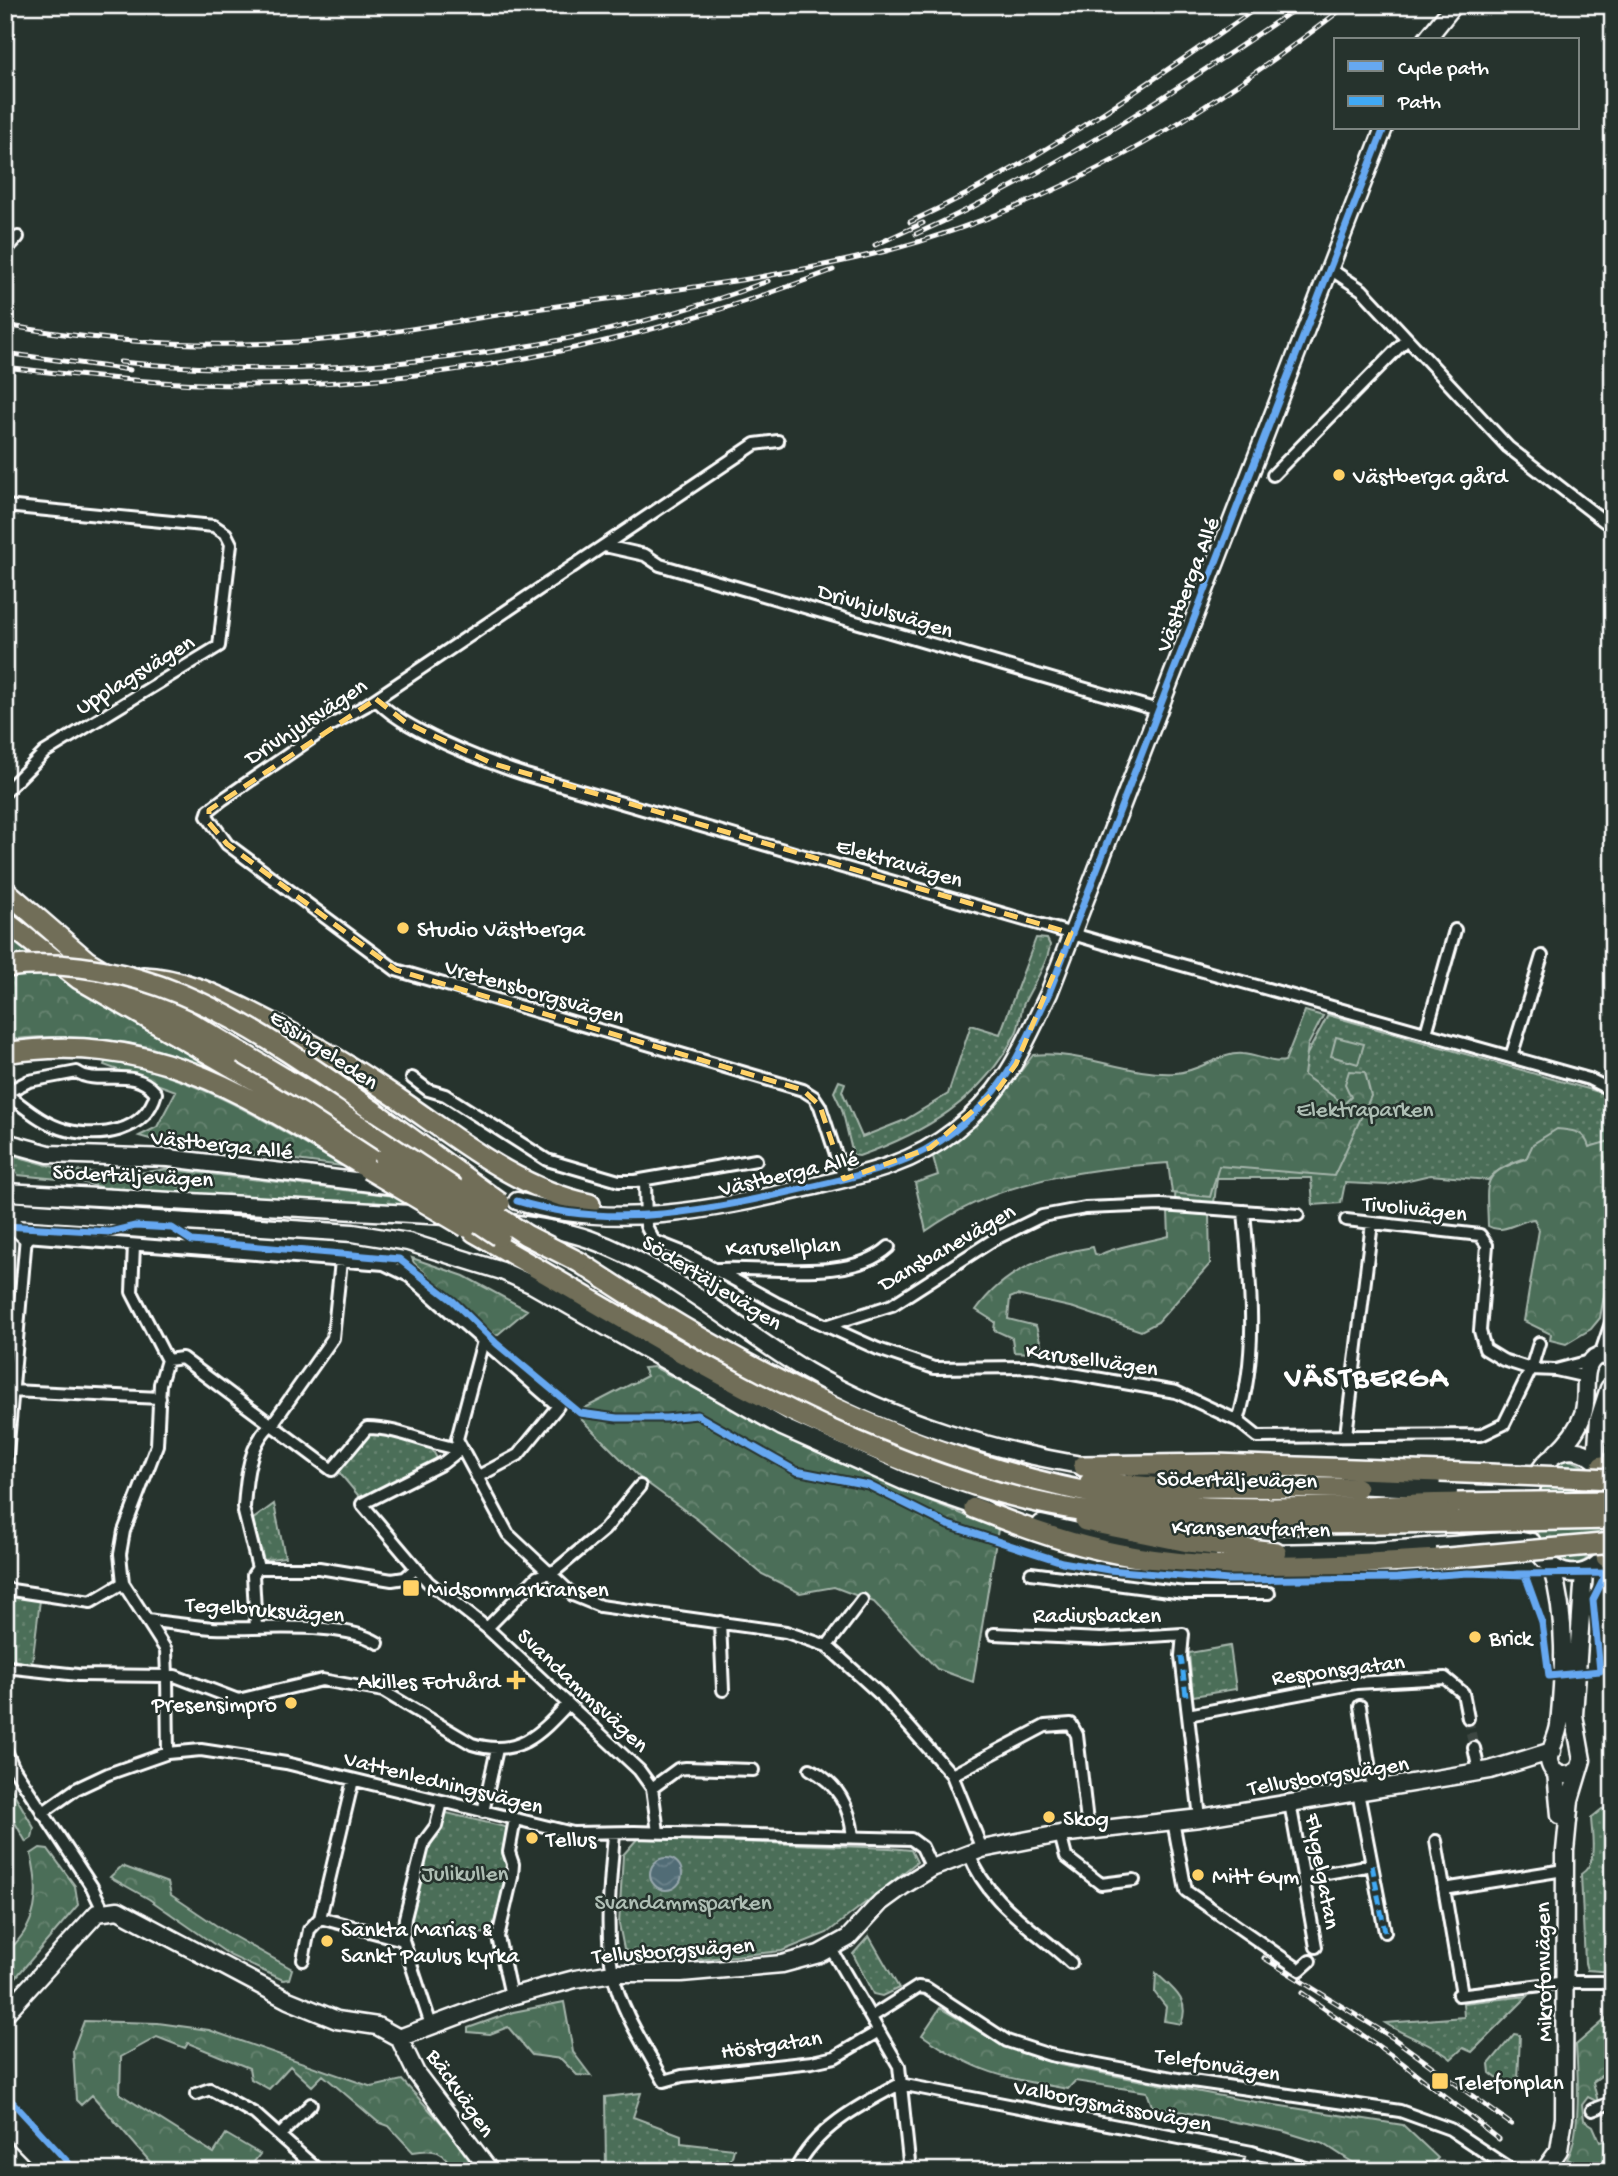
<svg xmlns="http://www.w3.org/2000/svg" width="1618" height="2176" font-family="'Gochi Hand',sans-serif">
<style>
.grass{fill:url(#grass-dots);stroke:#a6b6ac;stroke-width:2}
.forest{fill:url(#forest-crowns);stroke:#a6b6ac;stroke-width:2}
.garden{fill:#4c6e58;stroke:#a6b6ac;stroke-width:2}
.water{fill:url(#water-waves);stroke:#97a7ad;stroke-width:2}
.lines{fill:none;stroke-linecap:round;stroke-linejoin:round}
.street-tunnel{stroke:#3c4742;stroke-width:10;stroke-dasharray:10 5;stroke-linecap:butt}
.street-casing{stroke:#fff;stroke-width:16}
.secondary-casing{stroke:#fff;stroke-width:21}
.highway-casing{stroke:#fff;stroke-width:24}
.street{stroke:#26332d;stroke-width:10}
.secondary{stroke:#26332d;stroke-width:16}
.highway{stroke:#716e59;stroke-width:19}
.rail-casing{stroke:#fff;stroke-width:5}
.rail{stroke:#26332d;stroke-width:2.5;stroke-dasharray:8;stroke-linecap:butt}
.highway-bridge-casing{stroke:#fff;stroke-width:24;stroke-linecap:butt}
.highway-bridge{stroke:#716e59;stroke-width:19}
.quiet{stroke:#3fa9f5;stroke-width:5;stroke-dasharray:10 5;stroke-linecap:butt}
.cycleway-casing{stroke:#26332d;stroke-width:11}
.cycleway{stroke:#66a8f1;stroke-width:7}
.marked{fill:none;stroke:#ffd166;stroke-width:5;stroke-dasharray:14 9;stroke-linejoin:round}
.poi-dot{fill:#ffd166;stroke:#26332d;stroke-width:2.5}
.labels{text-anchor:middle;stroke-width:5;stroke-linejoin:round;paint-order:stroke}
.poi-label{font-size:23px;fill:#fff;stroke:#26332d;text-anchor:start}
.street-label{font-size:23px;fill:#fff;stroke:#26332d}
.park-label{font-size:23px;fill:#aebeb4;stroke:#26332d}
.district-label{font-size:30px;font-weight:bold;letter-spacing:2px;fill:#fff;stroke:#26332d}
</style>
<defs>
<pattern id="grass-dots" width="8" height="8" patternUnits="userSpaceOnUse" patternTransform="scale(1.75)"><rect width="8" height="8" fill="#4c6e58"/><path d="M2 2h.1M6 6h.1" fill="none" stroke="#678471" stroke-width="1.8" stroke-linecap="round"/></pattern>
<pattern id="forest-crowns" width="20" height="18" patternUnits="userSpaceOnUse" patternTransform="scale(1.75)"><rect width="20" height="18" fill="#4c6e58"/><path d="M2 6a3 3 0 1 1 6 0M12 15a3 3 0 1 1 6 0" fill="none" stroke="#678471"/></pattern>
<pattern id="water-waves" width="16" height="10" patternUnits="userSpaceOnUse" patternTransform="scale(1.75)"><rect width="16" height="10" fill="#516c76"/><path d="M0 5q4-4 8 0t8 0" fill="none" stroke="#6b828b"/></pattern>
</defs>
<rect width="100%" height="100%" fill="#26332d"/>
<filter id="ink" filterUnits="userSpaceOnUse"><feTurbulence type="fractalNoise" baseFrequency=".0143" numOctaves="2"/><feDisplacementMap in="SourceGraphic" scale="14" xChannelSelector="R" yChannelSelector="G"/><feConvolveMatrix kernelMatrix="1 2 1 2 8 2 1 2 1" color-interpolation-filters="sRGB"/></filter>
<g filter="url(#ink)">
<!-- grass -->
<path class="grass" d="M1036,938L1047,939L1050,945C1048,963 1032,986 1024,1003C1020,1011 1021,1023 1016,1033C981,1101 924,1133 859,1156L853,1155L842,1109L834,1092L839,1081L845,1083L842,1091L862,1137L905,1120L948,1094L971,1025L1000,1034Z
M1328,1015L1613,1096V1140C1576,1156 1515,1147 1488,1180L1430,1175L1387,1185L1345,1183L1341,1203L1313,1205L1311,1178H1217L1214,1204L1175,1200L1176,1180L1304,1060Z
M5,1153L65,1170L122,1175L168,1169L395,1196L412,1206L237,1199L111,1190L78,1181L18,1175L12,1165H5Z
M379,1431L432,1449L438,1460L362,1500L337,1470L368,1435Z
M1561,1460C1618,1457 1613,1573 1568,1563C1561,1562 1553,1560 1549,1554C1527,1527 1530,1479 1561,1460Z
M274,1504L285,1557L264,1560L252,1520Z
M5,1594L40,1600L32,1664L5,1658Z
M1230,1646L1236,1689L1193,1696L1189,1653Z
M1613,1808V1858L1609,1876L1613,1900V1972L1587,1970L1585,1963L1581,1874C1598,1864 1592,1837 1591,1818L1602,1809Z
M447,1813L509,1828V1867L491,1934L429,1929L410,1934V1916L429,1848Z
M638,1838L890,1848L911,1850L917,1862L827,1933L782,1951L687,1961H641L624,1949L619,1924L623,1855Z
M869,1936L899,1988L882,1996L873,1994L853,1954Z
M1156,1973C1173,1989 1191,2000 1181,2024L1164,2021L1166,2007L1155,1993Z
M1528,1996L1472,2052L1463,2048L1451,2059C1434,2044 1406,2037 1385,2023L1464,2017L1463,2003Z
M1514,2034L1520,2035L1518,2081L1507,2086L1490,2073L1489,2064Z
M641,2093L633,2117L681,2135V2143L734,2149L728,2171H600L606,2167L605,2097Z"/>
<!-- forest -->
<path class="forest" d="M5,931L57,975L263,1098C228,1080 192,1061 155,1049C119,1038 42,1033 5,1041Z
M1305,1011L1323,1016L1308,1045L1304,1075L1344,1104L1351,1097L1345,1084L1349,1071L1365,1072L1371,1096L1334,1176L1219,1166L1210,1197L1172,1193L1168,1163C1082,1169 998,1180 926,1231L915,1183L938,1175L933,1157C973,1129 1004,1095 1033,1055C1081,1050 1128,1076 1176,1073C1199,1072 1221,1052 1243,1054C1258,1055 1271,1064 1285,1061Z
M106,1060C197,1077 264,1119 342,1166L164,1143L139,1136L157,1127L176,1091L104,1065Z
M1557,1129C1573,1131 1584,1130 1589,1147L1613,1140V1247L1600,1318L1591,1329L1566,1344L1550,1340L1551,1334L1524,1321L1539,1230L1534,1219C1518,1221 1503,1235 1488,1226C1487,1181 1480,1174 1526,1159L1533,1144Z
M1168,1212L1209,1215L1210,1264L1158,1322L1141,1331L1074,1308L1017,1295L1010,1298L1008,1319L1036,1326L1042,1348L1031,1353L1014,1352L1012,1338L994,1330L995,1322L976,1310C1004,1270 1047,1254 1093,1247L1095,1254L1100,1255C1111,1247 1153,1241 1169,1236Z
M412,1258L464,1276L527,1310L496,1336L414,1263Z
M654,1367L832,1460L998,1529L973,1682L937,1669L874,1602L834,1587L800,1593L762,1574L698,1520L639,1477L578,1416L581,1410L647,1376L643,1368Z
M5,1778L34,1828L32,1838L26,1842L5,1805Z
M40,1848L48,1849L75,1886L78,1905L5,1990V1953C39,1926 40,1892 31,1854Z
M122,1866L168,1883L171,1895L226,1932L292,1969L289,1979L283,1980L231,1956L149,1899L110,1877Z
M564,2002L573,2052L591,2076L577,2075L561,2059L532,2055L508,2027L490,2034L468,2032V2028L513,2012Z
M940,2008L1006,2047L1060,2065L1237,2099L1403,2125L1438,2158L1427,2171H1366L1324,2144L1282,2131L1152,2106L1147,2092L1075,2081L1068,2089C1004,2078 976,2073 922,2035Z
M1613,2013V2067L1593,2082L1598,2102L1588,2097L1582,2105L1584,2120L1593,2126L1600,2142L1613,2138V2171H1593L1567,2159C1582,2135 1578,2073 1576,2045Z
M84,2021L158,2023L209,2030L372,2087L402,2080L446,2128L477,2171H453C445,2150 434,2148 413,2152L389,2126L378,2122L323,2075L312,2086L290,2066L269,2089L251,2079L249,2068L188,2043L185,2048L157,2037L121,2057L120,2094L214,2153L226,2134L260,2154L247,2171H158L92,2095L81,2105L76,2100L73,2050Z"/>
<!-- garden -->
<path class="garden" d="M1336,1037L1364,1044L1358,1064L1331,1056Z"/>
<!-- water -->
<path class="water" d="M650 1874a16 16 0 1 1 32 0a16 16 0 1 1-32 0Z"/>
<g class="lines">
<!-- street-tunnel -->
<path class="street-tunnel" d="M1468,1718L1474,1748"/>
<defs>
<path id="street" d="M5,251L18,237
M1330,269L1362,290L1508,447L1613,528
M778,441L755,444L365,706L328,727L222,800L209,810L207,816L227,844L396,970L803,1090L814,1097L820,1106L844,1179
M1273,475L1407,339
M5,506L214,526L226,534L231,544L219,646L45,752L5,792
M605,546L645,555L660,565L1158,710
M376,699C398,728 489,763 526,775L1107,944L1589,1079L1613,1091
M1426,1033L1455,930
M1511,1057L1542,956
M77,1072C98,1087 133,1065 156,1093C145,1133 100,1138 66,1130C44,1125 23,1106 5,1093L29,1081Z
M412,1078L428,1090L445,1095L547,1160L619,1181H635L756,1160
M645,1180L646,1226L654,1241L687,1254L776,1303L878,1349L934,1368L1032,1367L1176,1392L1238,1421L1258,1437L1481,1435L1504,1424L1531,1369L1556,1370
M1346,1220L1480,1235L1487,1245L1480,1331L1485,1349L1503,1360L1531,1369L1539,1343
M134,1245L132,1292L167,1360L182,1358L332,1470L367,1428C400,1428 429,1445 461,1449
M717,1269C768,1266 850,1283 889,1247
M826,1326L892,1305L993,1240L1042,1216L1085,1208L1161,1205L1298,1215
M483,1341L457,1439L508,1534L573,1595L600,1606L786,1632L827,1646L881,1695L952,1775L982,1849
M1600,1355L1613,1317
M167,1360L160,1384L157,1445L124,1531L120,1554L123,1583L166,1650L167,1676H175L238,1700L322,1680L383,1691L472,1744C518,1758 539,1735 568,1704
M1587,1377L1556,1370L1590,1361
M12,1391L160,1398
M1238,1421C1259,1351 1250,1282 1244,1211
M1346,1435L1372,1223
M461,1449L443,1463L362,1504L428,1582L487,1628L639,1770L652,1788L658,1832
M5,1478L26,1236L384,1264L409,1276L558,1406L518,1455L477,1477
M244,1507C246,1478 249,1442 273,1423L333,1338L341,1261
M244,1512L258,1568
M258,1568H319L392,1580L405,1578L415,1569
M1031,1573L1184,1593H1269
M5,1589L91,1602L123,1583
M148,1620C169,1623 191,1626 213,1628C255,1630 343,1620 378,1643
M720,1622L723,1690
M256,1628L253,1575L258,1568
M487,1628L537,1577L556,1570L605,1529L640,1486
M994,1634L1101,1639L1183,1634L1181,1656L1200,1818
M827,1646L862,1600
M5,1667L78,1675L167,1676L168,1753
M1360,1706L1373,1789
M1188,1715L1356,1683L1445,1678L1463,1693L1468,1718
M5,1748L13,1767L92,1887L103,1910
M1474,1748L1479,1771
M810,1769C838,1784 850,1806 853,1837
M952,1775L1045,1726L1071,1724L1077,1735L1088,1831
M652,1788L678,1769L686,1768L753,1770
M1290,1803L1316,1947
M483,1812L497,1749
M42,1813L76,1789L108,1774L168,1753L201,1750L286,1763L573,1833L634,1832L911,1839L922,1847L932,1868
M1173,1821L1186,1891L1300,1970L1310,1961
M614,1833C611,1877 604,1929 613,1973C620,2010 646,2048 664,2081L682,2076L812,2062L835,2057L879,2031
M1060,1834L1066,1857L1101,1884L1134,1880
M1436,1841L1462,1994
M969,1854C989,1905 1033,1927 1071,1963
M1372,1865L1385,1932
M1304,1877L1372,1865L1358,1792
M1444,1889L1564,1870
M320,1918L403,1940
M831,1949L899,2066L910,2171
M303,1960L309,1930L320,1918L353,1780
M1458,1995L1567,1982H1613
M511,1996L498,1937L512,1877L513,1864L509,1852L515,1819
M871,2017L918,1987L926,1988L1007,2041L1050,2055L1178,2079L1400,2111L1450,2129L1513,2171
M431,2025L403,1940L405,1918L424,1842L436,1826L442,1802
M900,2084L1252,2152L1316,2171
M196,2094L210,2089L255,2114L319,2171
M1592,2110L1613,2102
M280,2135L311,2104
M795,2171C815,2128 860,2105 900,2084
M1249,2171L1252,2152"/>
<path id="secondary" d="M1426,40L1454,5
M5,1142L49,1154L169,1158L395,1186
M5,1192L447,1216
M517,1201C614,1231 711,1210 806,1188C860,1175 910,1166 954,1131C1006,1091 1022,1049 1049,993L1384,128
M5,1210L353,1233L408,1242L502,1271L533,1285L782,1427L903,1481L986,1510
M5,1217L26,1236
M511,1223C537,1227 563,1230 589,1239C669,1267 735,1328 807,1371C893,1421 996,1452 1093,1467
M1555,1454C1568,1442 1578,1430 1583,1414C1590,1395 1578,1363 1600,1355L1613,1358
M1596,1459L1599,1419L1609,1388
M1133,1473L1243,1479
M1346,1485L1427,1488L1522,1483
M1527,1513C1528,1463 1571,1423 1608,1474
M1041,1524L1137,1545L1209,1552
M1532,1542C1551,1579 1588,1586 1611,1548
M1266,1553L1375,1551L1517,1540L1532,1543
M1552,1569C1567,1619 1564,1673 1559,1725C1558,1736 1548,1753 1549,1761C1552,1777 1568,1778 1578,1770
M1556,1772L1560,1815
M5,2014L97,1913L118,1910L288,2000L337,2020L377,2026L399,2038
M399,2038L511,1996L575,1979L613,1973H681L782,1964L819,1954L848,1938L881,1902L903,1886L932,1868L982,1849L1060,1834L1200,1818L1490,1770L1552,1751
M399,2038L416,2073L490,2171
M5,2105L68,2171
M5,2123L52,2171
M1544,2171L1559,2150L1564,2118L1565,1851L1570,1800L1582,1760L1574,1715L1584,1572"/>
<path id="highway" d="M5,890L87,961L242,1053
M5,921L79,979L307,1110L384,1159
M143,977C180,978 216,995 249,1011C297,1035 343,1061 387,1091C452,1134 513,1188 590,1204
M5,1053C153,1030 248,1095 368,1169
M372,1110L471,1182
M474,1232C652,1333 826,1451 1028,1500C1169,1533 1315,1523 1459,1522
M579,1262C745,1372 916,1462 1113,1497C1219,1516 1350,1505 1457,1503
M1083,1466L1216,1464L1440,1472
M1602,1466L1613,1467
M1090,1482L1152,1487L1357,1488
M974,1508C1015,1524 1057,1540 1101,1550C1210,1575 1326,1566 1437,1559
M1085,1521L1188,1542L1276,1552
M1606,1557L1613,1556"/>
</defs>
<!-- street casing -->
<use href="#street" class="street-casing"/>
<!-- secondary casing -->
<use href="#secondary" class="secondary-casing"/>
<!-- highway casing -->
<use href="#highway" class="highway-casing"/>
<!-- street -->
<use href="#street" class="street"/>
<!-- secondary -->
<use href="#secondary" class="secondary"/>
<!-- highway -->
<use href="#highway" class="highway"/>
<defs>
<path id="rail" d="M910,222C1036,164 1147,84 1261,5
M916,234C1053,172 1177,90 1301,5
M875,245L923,223
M5,325C101,342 198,348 296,342C376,337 456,321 535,309C652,292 772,280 886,251C1061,205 1206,114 1347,5
M5,353L130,370
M120,362C329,382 571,357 768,281
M5,367C86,377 167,385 248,385C447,385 648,341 833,270
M1264,1958L1393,2038L1511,2124
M1302,1993L1401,2062L1499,2139
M1565,2163L1575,2171"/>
</defs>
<!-- rail casing -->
<use href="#rail" class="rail-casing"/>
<!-- rail -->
<use href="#rail" class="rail"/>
<defs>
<path id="highway-bridge" d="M5,967C147,950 263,1032 372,1110
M242,1053L314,1096L526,1235L579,1262
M384,1159L499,1236
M368,1169L466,1227
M471,1182L500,1203
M1440,1472L1613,1479
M1457,1503L1613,1501
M1459,1522L1613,1519
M1437,1559L1613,1543"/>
</defs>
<!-- highway-bridge casing -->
<use href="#highway-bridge" class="highway-bridge-casing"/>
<!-- highway-bridge -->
<use href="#highway-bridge" class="highway-bridge"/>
<!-- quiet -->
<path class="quiet" d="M1181,1656L1186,1696
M1372,1865L1385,1932"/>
<defs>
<path id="cycleway" d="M517,1201C614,1231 711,1210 806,1188C860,1175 910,1166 954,1131C1006,1091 1022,1049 1049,993L1384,128
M5,1226L110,1232L135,1226L172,1228L192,1241L399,1259L453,1301L497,1344L580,1413L617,1418H666L697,1415L796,1471L868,1485L948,1525L1062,1562L1109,1570L1228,1580L1397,1578L1468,1573L1525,1575L1542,1622L1549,1676L1600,1671L1593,1600L1605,1576L1613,1574
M1517,1574L1613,1573
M5,2094L76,2171"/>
</defs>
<!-- cycleway casing -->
<use href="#cycleway" class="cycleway-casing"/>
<!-- cycleway -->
<use href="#cycleway" class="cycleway"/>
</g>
</g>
<!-- marked area -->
<path class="marked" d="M376,699L405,722L491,763L1071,933L1016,1064L999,1088L930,1148L844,1179L820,1106L803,1090L396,970L227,844L209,823V810Z"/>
<!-- markers -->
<g class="poi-dot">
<circle cx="1339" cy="475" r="7"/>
<circle cx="403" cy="928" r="7"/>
<rect x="402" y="1579" width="18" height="18" rx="3.5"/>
<circle cx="1475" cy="1637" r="7"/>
<path d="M512.5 1669.5h7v7h7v7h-7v7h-7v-7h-7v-7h7z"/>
<circle cx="291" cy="1703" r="7"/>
<circle cx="1049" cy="1817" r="7"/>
<circle cx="532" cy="1838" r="7"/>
<circle cx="1198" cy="1875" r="7"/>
<circle cx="327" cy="1941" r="7"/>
<rect x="1431" y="2072" width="18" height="18" rx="3.5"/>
</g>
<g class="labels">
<!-- poi labels -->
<g class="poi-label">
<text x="1353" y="483">Västberga gård</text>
<text x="417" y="936">Studio Västberga</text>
<text x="427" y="1596">Midsommarkransen</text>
<text x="1489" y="1645">Brick</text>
<text x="500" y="1688" text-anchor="end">Akilles Fotvård</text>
<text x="277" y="1711" text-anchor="end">Presensimpro</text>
<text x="1063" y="1825">Skog</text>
<text x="546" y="1846">Tellus</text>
<text x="1212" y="1883">Mitt Gym</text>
<text x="341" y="1936">Sankta Marias &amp;<tspan x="341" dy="26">Sankt Paulus kyrka</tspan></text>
<text x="1456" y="2089">Telefonplan</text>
</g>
<!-- street labels -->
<g class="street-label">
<text transform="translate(1186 584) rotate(-69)" y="8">Västberga Allé</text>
<text transform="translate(886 609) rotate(17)" y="8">Drivhjulsvägen</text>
<text transform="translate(134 673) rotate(-31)" y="8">Upplagsvägen</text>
<text transform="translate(305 720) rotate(-33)" y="8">Drivhjulsvägen</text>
<text transform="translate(900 861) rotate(16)" y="8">Elektravägen</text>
<text transform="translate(535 990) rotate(16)" y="8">Vretensborgsvägen</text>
<text transform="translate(325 1048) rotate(34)" y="8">Essingeleden</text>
<text transform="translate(222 1143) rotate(6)" y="8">Västberga Allé</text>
<text transform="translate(788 1172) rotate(-13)" y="8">Västberga Allé</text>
<text transform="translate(133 1174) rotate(3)" y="8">Södertäljevägen</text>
<text transform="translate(1415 1207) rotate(6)" y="8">Tivolivägen</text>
<text transform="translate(783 1245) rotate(-2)" y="8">Karusellplan</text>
<text transform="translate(946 1246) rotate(-30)" y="8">Dansbanevägen</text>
<text transform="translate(713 1281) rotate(32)" y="8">Södertäljevägen</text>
<text transform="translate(1092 1358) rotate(8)" y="8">Karusellvägen</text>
<text transform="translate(1237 1478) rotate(1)" y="8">Södertäljevägen</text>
<text transform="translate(1251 1527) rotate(1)" y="8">Kransenavfarten</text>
<text transform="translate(265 1608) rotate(4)" y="8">Tegelbruksvägen</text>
<text x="1097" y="1622">Radiusbacken</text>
<text transform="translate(1338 1668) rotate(-7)" y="8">Responsgatan</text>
<text transform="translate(584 1689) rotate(43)" y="8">Svandammsvägen</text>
<text transform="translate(1328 1774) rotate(-9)" y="8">Tellusborgsvägen</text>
<text transform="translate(444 1781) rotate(14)" y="8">Vattenledningsvägen</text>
<text transform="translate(1324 1871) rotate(80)" y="8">Flygelgatan</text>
<text transform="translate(673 1949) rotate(-4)" y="8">Tellusborgsvägen</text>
<text transform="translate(1542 1972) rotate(-91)" y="8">Mikrofonvägen</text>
<text transform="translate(771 2043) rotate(-8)" y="8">Höstgatan</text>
<text transform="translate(1218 2063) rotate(9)" y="8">Telefonvägen</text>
<text transform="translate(462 2092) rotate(55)" y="8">Bäckvägen</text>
<text transform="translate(1113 2104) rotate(11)" y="8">Valborgsmässovägen</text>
</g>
<!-- park labels -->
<g class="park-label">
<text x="1365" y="1116">Elektraparken</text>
<text x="465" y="1880">Julikullen</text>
<text x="683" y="1909">Svandammsparken</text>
</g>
<!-- district labels -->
<g class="district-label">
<text x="1367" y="1386">VÄSTBERGA</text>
</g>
</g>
<!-- margin -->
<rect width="1618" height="2176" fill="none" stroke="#26332d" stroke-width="28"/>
<rect x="14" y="14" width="1590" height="2148" fill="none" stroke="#fff" stroke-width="2.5" filter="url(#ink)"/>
<!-- legend -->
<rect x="1334" y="38" width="245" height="91" fill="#26332d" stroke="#7d8581" stroke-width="2"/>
<rect x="1348" y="61" width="35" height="10" fill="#66a8f1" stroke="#7d8581" stroke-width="2"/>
<text x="1398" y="74" font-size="21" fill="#ffffff">Cycle path</text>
<rect x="1348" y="96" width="35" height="10" fill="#3fa9f5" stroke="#7d8581" stroke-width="2"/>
<text x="1398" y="108" font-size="21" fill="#ffffff">Path</text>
</svg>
